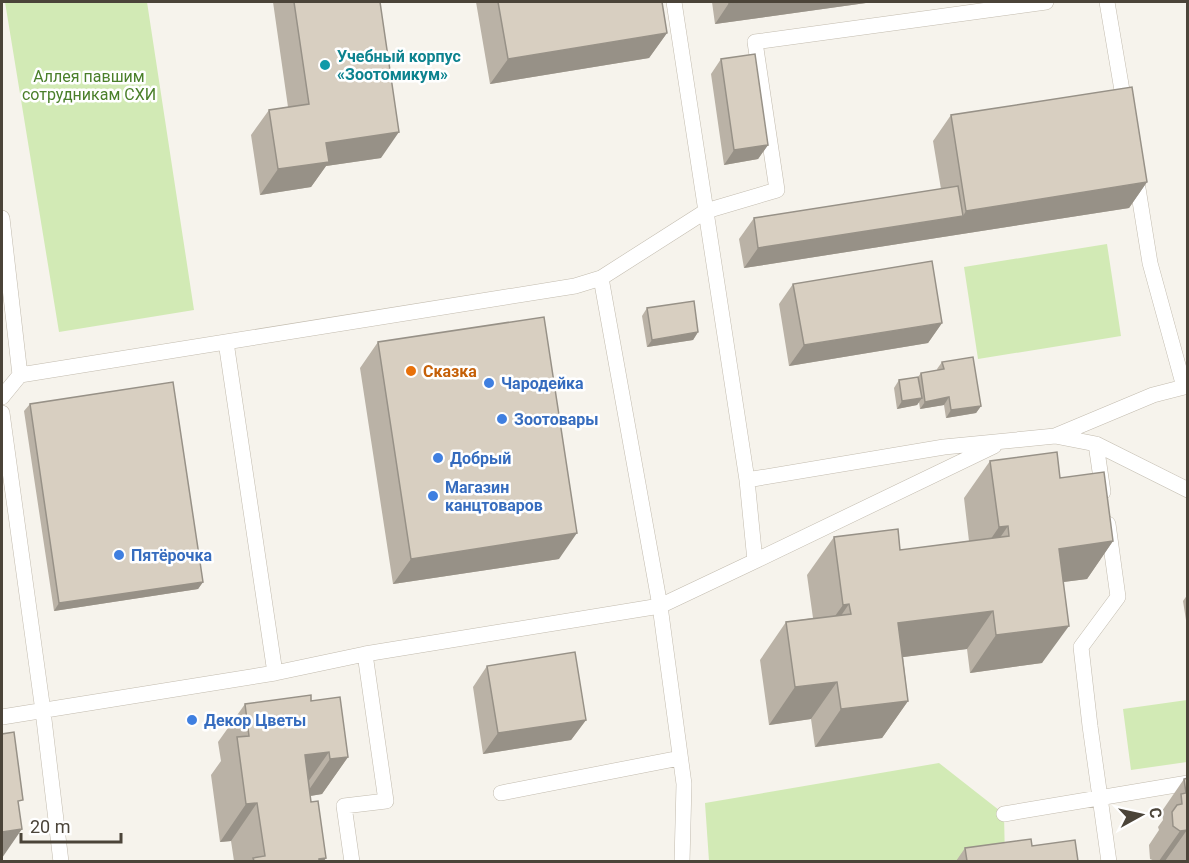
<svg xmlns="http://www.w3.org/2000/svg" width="1189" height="863" font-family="Roboto,sans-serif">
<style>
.green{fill:#d2eab5}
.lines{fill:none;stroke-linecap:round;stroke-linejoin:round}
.service-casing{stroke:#c2bbae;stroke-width:16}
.service{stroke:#fff;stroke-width:15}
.wall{fill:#bab2a6}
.shaded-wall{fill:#979187}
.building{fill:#d8cfc1;stroke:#979187;stroke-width:1.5}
.culture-dot{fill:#0f9aa8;stroke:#fff;stroke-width:2}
.food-dot{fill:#e8710a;stroke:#fff;stroke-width:2}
.shop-dot{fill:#3f7fe0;stroke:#fff;stroke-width:2}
.labels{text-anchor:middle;stroke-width:5;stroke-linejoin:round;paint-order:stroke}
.culture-label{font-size:16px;font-weight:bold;fill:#0d838f;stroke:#fff;text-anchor:start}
.park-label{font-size:16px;fill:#4a7f2a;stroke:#fff}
.food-label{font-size:16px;font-weight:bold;fill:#c56008;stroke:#fff;text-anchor:start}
.shop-label{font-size:16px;font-weight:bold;fill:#366cbe;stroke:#fff;text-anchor:start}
</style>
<rect width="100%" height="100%" fill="#f6f3ec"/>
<!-- green -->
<path class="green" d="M2,2H148H147L194,310L59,332L5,2Z
M1107,244L1121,336L978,359L964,267Z
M1187,700V762L1131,770L1123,709Z
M939,763L1004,814L1005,861H709L705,803Z"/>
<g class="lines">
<defs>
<path id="service" d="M1107,2L1125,108
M1136,176L1150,263L1184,387
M2,218L20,375
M601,278L660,606L684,784L682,862
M226,342L275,673
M2,397L20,375L575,286L601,278L706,211L777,190L755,42L1046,2
M2,413L43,711L61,862
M1055,436L1153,395L1188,386
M1096,444L1103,492
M747,480L944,447L1055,436L1096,444L1188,490
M1108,524L1118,597L1081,647L1090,726L1109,862
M755,561L994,446
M2,717L275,673L365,654L660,606L755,561L747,480L674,2
M501,793L680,758
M1004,814L1188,783
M352,862L344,806L386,801L365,654"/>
</defs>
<!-- service casing -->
<use href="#service" class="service-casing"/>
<!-- service -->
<use href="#service" class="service"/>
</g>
<!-- wall -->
<path class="wall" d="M273,2H380L381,158L326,166L311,187L260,195L251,135L269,110L288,107Z
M476,2H662L667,33L649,58L490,84Z
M712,2H873L715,24Z
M1186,2H1188V15Z
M721,59L768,145L758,159L724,165L711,74Z
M951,115L1147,182L1129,208L744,268L739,239L754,218L941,189L933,141Z
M793,284L942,323L928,343L789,366L779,304Z
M647,308L698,332L693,340L647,347L642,316Z
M378,342L559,559L393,584L360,368Z
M942,362L981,406L976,413L946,418L944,405L920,409L919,402L917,405L897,409L894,388L899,380L918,377L921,373L938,371L937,369Z
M30,404L203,582L198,589L54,611L24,411Z
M990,461L1060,478L1113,541L1087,579L1063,582L1042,663L970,673L967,649L903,657L908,701L882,738L815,747L811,719L769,725L760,660L786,622L813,618L807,575L834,537L900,550L969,541L964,498Z
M1188,594V633L1183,601Z
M487,666L586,720L571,740L483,754L473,687Z
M311,701L348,757L322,794L310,796L324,861H234L231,841L220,842L211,775L221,761L218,742L245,704Z
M1188,778V861H1155L1150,859L1149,845L1159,830L1158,827L1163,820L1162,811L1184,779Z
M1032,846L1078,861H956L965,848Z"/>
<!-- shaded-wall -->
<path class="shaded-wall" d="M742,2H873L715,24L729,3Z
M667,33L649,58L490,84L508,59Z
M399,132L381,158L326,166L311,187L260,195L278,169L326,143Z
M768,145L758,159L724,165L734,150Z
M1147,182L1129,208L744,268L758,248L963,216L966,211Z
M942,323L928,343L789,366L804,345Z
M698,332L693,340L647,347L652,340Z
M949,397L944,405L920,409L925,402Z
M922,398L917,405L897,409L902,401Z
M981,406L976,413L946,418L951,410Z
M1008,526L982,564L973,565L999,527Z
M577,533L559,559L393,584L411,559Z
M1113,541L1087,579L1032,586L1059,549Z
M203,582L198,589L54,611L59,603Z
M849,604L823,642H816L843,605Z
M993,611L967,649L872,661L898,623Z
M1069,626L1042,663L970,673L996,635Z
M837,682L811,719L769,725L795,687Z
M908,701L882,738L815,747L841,709Z
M586,720L571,740L483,754L498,733Z
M329,752L303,789L305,755Z
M348,757L322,794L304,797L330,759Z
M257,803L231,841L220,842L246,804Z
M22,829L2,858V832Z
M1187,830L1165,861H1159L1180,831Z
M326,858L324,861H317L319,859Z"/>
<!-- building -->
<path class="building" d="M294,2H380L399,132L326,143L329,162L278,169L269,110L309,104Z
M498,2H662L667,33L508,59Z
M729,2H742L729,3Z
M755,54L768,145L734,150L721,59Z
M1132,87L1147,182L966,211L951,115Z
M958,186L963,216L758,248L754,218Z
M932,261L942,323L804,345L793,284Z
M694,301L698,332L652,340L647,308Z
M544,317L577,533L411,559L378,342Z
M973,357L981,406L951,410L949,397L925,402L921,373L944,369L942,362Z
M918,377L922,398L902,401L899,380Z
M173,382L203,582L59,603L30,404Z
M1057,452L1060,478L1104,472L1113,541L1059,549L1069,626L996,635L993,611L898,623L908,701L841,709L837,682L795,687L786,622L851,614L849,604L843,605L834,537L898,529L900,550L1009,536L1008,526L999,527L990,461Z
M575,652L586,720L498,733L487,666Z
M311,695V701L340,697L348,757L330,759L329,752L305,755L311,802L318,801L326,858L319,859V861H254L253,858L265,856L257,803L246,804L237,737L249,736L245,704Z
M14,732L23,800L18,801L22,829L2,832V734Z
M1188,778V837L1187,830L1180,831L1173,826L1172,812L1177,805L1182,804L1181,794L1186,793L1184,779Z
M1031,839L1032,846L1075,840L1078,861H967L965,848Z"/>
<!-- markers -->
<circle class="culture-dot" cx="325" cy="65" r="6"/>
<circle class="food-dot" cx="411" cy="371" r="6"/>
<g class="shop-dot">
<circle cx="489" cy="383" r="6"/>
<circle cx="502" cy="419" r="6"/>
<circle cx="438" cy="458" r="6"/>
<circle cx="433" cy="496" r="6"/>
<circle cx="119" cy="555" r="6"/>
<circle cx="192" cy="720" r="6"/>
</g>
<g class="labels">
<!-- culture labels -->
<g class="culture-label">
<text x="337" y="62">Учебный корпус<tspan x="337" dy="18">«Зоотомикум»</tspan></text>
</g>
<!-- park labels -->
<g class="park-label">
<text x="89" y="82">Аллея павшим<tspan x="89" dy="18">сотрудникам СХИ</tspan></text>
</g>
<!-- food labels -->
<g class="food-label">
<text x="423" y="377">Сказка</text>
</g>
<!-- shop labels -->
<g class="shop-label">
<text x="501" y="389">Чародейка</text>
<text x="514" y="425">Зоотовары</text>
<text x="450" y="464">Добрый</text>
<text x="445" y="493">Магазин<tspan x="445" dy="18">канцтоваров</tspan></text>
<text x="131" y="561">Пятёрочка</text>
<text x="204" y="726">Декор Цветы</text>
</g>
</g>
<!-- border -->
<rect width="1189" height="863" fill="none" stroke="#4b4439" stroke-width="6"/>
<!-- north arrow -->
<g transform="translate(1141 815) rotate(82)" stroke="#ffffff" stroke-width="4.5" paint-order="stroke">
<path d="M0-4.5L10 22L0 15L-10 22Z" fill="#4b4439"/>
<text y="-9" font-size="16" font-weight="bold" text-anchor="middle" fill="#4b4439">С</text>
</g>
<!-- scale -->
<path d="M21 833v9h100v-9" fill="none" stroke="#4b4439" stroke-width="3"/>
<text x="30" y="833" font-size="18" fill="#4b4439" stroke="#ffffff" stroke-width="4.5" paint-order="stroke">20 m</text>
</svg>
